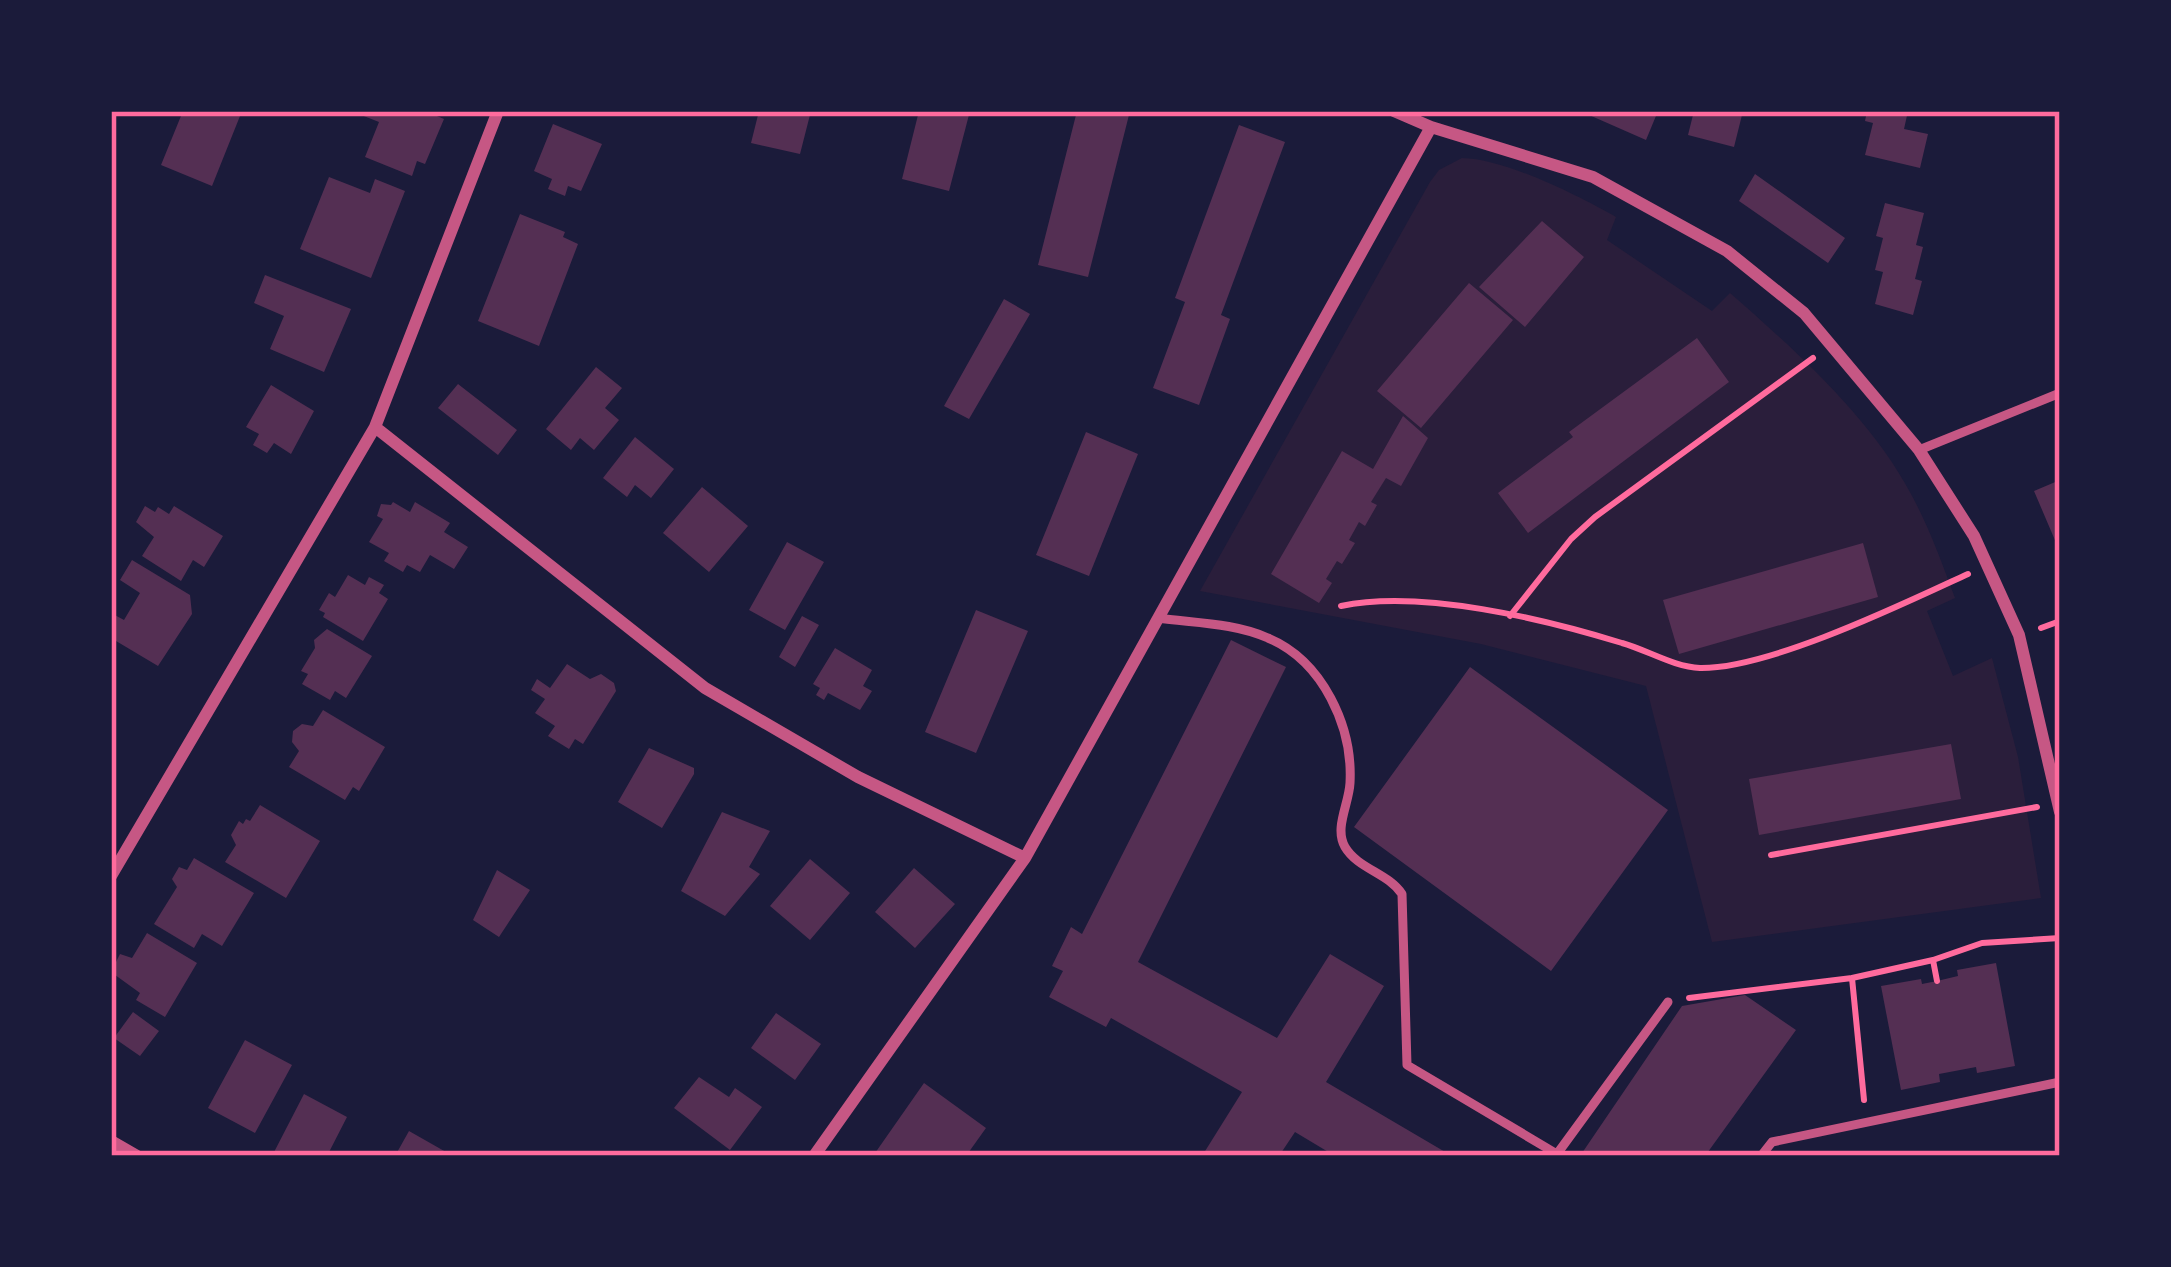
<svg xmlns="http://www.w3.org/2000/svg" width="2171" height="1267" font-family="'Space Grotesk',sans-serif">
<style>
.green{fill:#2a1e3b}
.building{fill:#542f53}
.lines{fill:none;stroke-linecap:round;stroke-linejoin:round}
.path{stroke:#ff6b9d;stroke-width:6}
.service{stroke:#c65784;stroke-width:9}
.minor{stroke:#c65784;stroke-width:12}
.neatline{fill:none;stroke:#ff6b9d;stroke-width:4.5}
</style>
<rect width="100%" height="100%" fill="#1b1b3a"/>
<!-- green -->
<path class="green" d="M1462,158C1506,159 1577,195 1616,217L1607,240L1712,311L1730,293C1795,350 1870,417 1911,494C1929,527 1942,563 1955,598L1927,611L1953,676L1992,658L2018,757L2041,898L1712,942L1646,686L1481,644L1200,591L1430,182L1439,170Z"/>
<!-- building -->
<path class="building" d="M183,111H242L212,186L161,165Z
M351,111H425L444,119L425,164L417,161L412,176L365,157L379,122Z
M759,111H811L800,154L751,143Z
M919,111H970L949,191L902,179Z
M1077,111H1130L1088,277L1038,265Z
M1580,111H1658L1646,140Z
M1694,111H1743L1734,147L1688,135Z
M1867,111H1908L1904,129L1928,134L1920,168L1865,155L1873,123L1865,121Z
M553,124L602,144L581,191L568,186L565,196L548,189L552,179L534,171Z
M1239,125L1285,142L1221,315L1230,319L1199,405L1153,388L1185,302L1175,298Z
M1755,174L1845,238L1828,263L1739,201Z
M329,177L370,193L375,179L405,191L371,278L300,249Z
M1885,203L1924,213L1916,245L1923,247L1915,279L1922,281L1913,315L1875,304L1883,272L1875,270L1883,238L1876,236Z
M520,214L565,232L563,237L578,244L539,346L478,321Z
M1542,221L1584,257L1525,327L1479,287Z
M265,275L351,309L324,372L270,349L284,316L254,303Z
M1469,283L1513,320L1421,428L1377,391Z
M1004,299L1030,314L969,419L944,406Z
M1697,338L1729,382L1528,533L1498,493L1573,437L1569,432Z
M596,367L622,388L605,408L619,420L594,450L580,438L571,450L546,429Z
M458,384L517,430L498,455L438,408Z
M271,385L314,411L291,454L274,443L267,453L253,445L259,434L246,427Z
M1403,416L1428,438L1401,486L1386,478L1371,502L1377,505L1365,526L1359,522L1349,540L1355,543L1342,564L1337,561L1326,579L1332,583L1319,603L1271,574L1342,451L1373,469Z
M1086,432L1138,454L1089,576L1036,555Z
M635,437L674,469L651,498L635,485L627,497L603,478Z
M2060,480V552L2034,491Z
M702,487L748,526L709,572L663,533Z
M393,502L410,512L415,502L450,523L444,532L468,547L454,569L430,555L420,572L407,565L403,572L384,561L389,553L369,542L383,519L377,516L381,504L391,505Z
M145,506L155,512L158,507L169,514L174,506L223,536L204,567L193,560L181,581L142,556L154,537L136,522Z
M787,542L824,562L785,630L749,610Z
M1863,543L1878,597L1679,654L1663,600Z
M132,560L190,595L192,614L158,666L111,638V613L124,620L140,593L120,580Z
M348,575L365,585L369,577L384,585L379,593L388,599L363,641L323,617L325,613L319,610L329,593L335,597Z
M976,610L1028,631L976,753L925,732Z
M802,616L819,625L795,667L779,657Z
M327,629L372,656L346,698L335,691L330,700L302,684L308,674L301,671L315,648L314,640Z
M1231,640L1286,667L1138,962L1277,1038L1330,954L1384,986L1326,1082L1452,1156H1335L1295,1132L1279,1156H1202L1242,1092L1111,1018L1106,1027L1049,997L1063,971L1052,966L1071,927L1082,934Z
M835,648L872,670L863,686L872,691L860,710L828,693L824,700L816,695L820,688L813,684Z
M567,664L590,679L601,674L614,683L616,691L583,744L575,739L569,749L548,736L555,726L535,713L545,699L531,690L537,679L550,688Z
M1470,667L1668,810L1551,971L1354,827Z
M323,710L385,747L359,791L353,787L345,800L289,767L299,751L292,742L293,731L302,724L313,726Z
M1951,744L1961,799L1759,835L1749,779Z
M649,748L694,768V774L662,828L618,802Z
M260,805L320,841L286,898L225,862L236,845L231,835L239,821L243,824L246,819L250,821Z
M722,812L770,831L749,867L760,874L725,916L681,891Z
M194,858L254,893L222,946L202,934L194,948L154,924L177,887L172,879L179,867L187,870Z
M810,859L850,893L810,940L770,906Z
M914,868L955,904L915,948L875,912Z
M497,870L530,890L499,937L473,920Z
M147,933L197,963L165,1017L136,1000L140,993L111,972L120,954L132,958Z
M1996,963L2015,1066L1977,1073L1976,1067L1939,1074L1940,1082L1901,1090L1881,986L1921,979L1922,984L1937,981L1958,976L1957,970Z
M1745,995L1796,1030L1705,1156H1580L1682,1006Z
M133,1012L159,1031L140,1056L114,1038Z
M776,1013L821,1044L795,1080L751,1048Z
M245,1040L292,1065L255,1133L208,1108Z
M699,1077L729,1097L735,1088L762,1107L730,1150L674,1108Z
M924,1083L986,1128L966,1156H873Z
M304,1094L347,1117L327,1156H272Z
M409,1131L453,1156H395Z"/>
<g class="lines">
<!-- path -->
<path class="path" d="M1341,606C1421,589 1544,619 1622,643C1647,650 1674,667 1700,668C1769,669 1903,604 1968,574
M1510,616L1571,539L1595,517L1813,358
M2041,628L2060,621
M1771,855L2037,807
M1933,960L1982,943L2060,938
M1689,998L1852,978
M1864,1100L1852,978L1933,960L1937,981"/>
<!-- service -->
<path class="service" d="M1919,450L2060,393
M1158,618C1194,623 1235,623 1268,638C1323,661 1353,727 1350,783C1349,804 1334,828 1345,847C1358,869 1388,873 1402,894L1407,1065L1557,1154L1668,1002
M1761,1156L1772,1142L2060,1082"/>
<!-- minor -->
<path class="minor" d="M1394,111L1431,127L1593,177L1727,251L1804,313L1919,450L1974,536L2019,635L2060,812
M375,427L705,688L858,777L1025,858
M111,876L375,427L498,111
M111,1141L137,1156
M814,1156L1025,858L1431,127"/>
</g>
<!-- border -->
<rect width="2171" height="1267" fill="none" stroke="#1b1b3a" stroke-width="228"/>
<rect x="114" y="114" width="1943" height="1039" class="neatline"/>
</svg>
